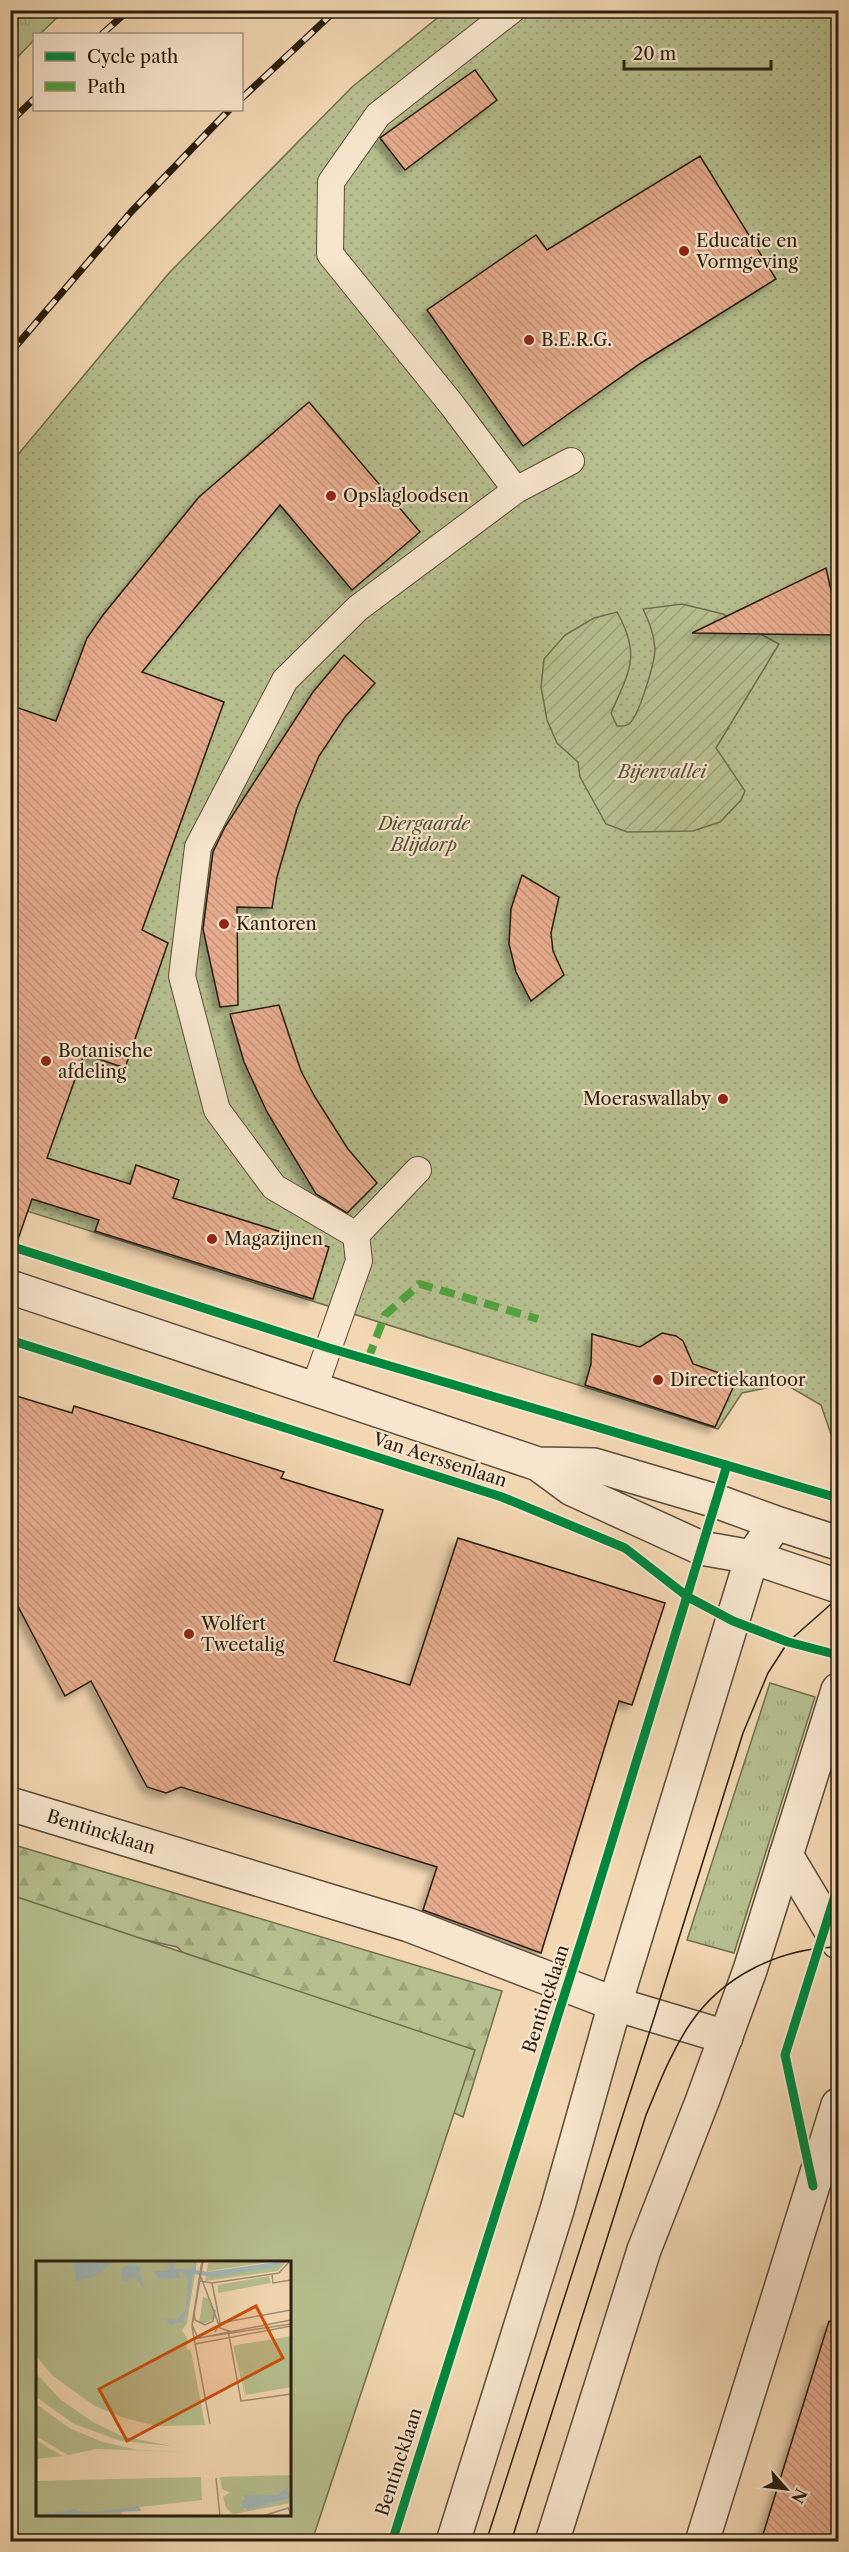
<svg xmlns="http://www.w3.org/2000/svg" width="849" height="2552" font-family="'Libre Caslon Text',serif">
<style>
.grass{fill:url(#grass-tufts);stroke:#706e4f;stroke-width:1.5}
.forest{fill:url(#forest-firs);stroke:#706e4f;stroke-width:1.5}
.park{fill:url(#park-dots);stroke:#706e4f;stroke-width:1.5}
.garden{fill:url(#garden-furrows);stroke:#706e4f;stroke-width:1.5}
.pitch{fill:#b7bf8f;stroke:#706e4f;stroke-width:1.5;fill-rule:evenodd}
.building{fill:url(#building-back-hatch);stroke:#281e0f;stroke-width:1.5;filter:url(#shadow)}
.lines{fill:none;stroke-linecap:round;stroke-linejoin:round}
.service-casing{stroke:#5a4c38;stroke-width:28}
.minor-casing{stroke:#5a4c38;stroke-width:36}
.tertiary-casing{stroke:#5a4c38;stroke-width:36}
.service{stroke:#f7e5cd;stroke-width:26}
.minor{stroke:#f7e5cd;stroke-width:33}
.tertiary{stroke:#f7e5cd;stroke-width:33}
.tram{stroke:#281e0f;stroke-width:1.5}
.rail-casing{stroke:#281e0f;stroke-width:7}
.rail{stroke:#f7e5cd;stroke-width:4.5;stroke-dasharray:14;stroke-linecap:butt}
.quiet{stroke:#51a23f;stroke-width:8;stroke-dasharray:15 8;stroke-linecap:butt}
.cycleway-casing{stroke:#f7e5cd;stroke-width:13}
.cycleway{stroke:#00873e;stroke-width:9}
.poi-dot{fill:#8f2418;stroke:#f7e5cd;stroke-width:2}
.labels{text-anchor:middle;stroke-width:4.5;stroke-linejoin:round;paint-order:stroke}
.poi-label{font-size:18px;fill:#281e0f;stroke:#f7e5cd;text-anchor:start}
.park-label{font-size:18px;font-style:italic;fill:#534e35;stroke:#f7e5cd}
.street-label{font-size:18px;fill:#281e0f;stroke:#f7e5cd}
.inset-road{fill:none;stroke:#a18d71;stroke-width:1.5}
.view{fill:#cb500c;fill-opacity:0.15;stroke:#cb500c;stroke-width:3}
.inset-edge{fill:none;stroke:#281e0f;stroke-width:3}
</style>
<defs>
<pattern id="grass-tufts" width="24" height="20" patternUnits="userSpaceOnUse" patternTransform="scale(1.5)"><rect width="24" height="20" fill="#b7bf8f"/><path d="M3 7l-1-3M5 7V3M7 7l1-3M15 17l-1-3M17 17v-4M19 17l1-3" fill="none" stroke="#9da47a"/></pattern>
<pattern id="forest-firs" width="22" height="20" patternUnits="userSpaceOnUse" patternTransform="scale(1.5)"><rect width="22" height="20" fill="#b7bf8f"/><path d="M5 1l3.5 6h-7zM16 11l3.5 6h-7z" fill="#9da47a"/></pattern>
<pattern id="park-dots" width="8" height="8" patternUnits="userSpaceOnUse" patternTransform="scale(1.5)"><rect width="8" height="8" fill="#b7bf8f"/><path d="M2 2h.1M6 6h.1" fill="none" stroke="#9da47a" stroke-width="1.8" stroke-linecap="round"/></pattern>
<pattern id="garden-furrows" width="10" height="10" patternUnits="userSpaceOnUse" patternTransform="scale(1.5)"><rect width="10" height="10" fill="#b7bf8f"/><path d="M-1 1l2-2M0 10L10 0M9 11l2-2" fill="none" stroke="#9da47a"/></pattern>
<pattern id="building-back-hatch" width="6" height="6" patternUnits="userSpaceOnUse" patternTransform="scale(1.5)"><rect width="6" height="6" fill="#e6ab8d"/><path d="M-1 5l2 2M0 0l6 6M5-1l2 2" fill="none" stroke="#c59378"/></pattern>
<filter id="shadow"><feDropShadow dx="-5.5" dy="5.5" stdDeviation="3" flood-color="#0004"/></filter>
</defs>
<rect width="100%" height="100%" fill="#f2d7b2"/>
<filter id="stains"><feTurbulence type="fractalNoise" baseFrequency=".00333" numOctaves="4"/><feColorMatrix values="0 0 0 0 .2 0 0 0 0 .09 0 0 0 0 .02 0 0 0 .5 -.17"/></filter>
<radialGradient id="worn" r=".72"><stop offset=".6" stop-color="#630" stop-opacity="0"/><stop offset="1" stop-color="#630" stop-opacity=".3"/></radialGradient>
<!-- grass -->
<path class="grass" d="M11,10H64V11L40,34H34V40L11,64Z
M770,1683L815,1697L734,1953L687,1940Z"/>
<!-- forest -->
<path class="forest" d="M11,1844L502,1991L463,2117L252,2020L177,1947L35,1915L11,1914Z"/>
<!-- park -->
<path class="park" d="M446,11H838V1450L836,1449L821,1405L785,1384L742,1393L718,1429L11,1206V463L169,273L352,87Z"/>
<!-- garden -->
<path class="garden" d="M682,604L723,614L779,644L716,748L745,791L741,800L720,822L693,831L627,832L606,824L580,777L578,762L557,743L547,720L541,687L544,659L565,635L594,618L617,612C641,655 630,670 611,713L617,726C622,726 626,727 630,723C639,715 655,662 655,649C654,633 649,622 643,609Z"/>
<!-- pitch -->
<path class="pitch" d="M11,1895L475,2050L312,2541H11ZM38,2262H290V2514H38Z"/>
<!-- building -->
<path class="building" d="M475,70L497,100L405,170L380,138Z
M700,156L776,279L641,363L523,446L427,310L536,235L547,250Z
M309,402L420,532L352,590L280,505L142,672L224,702L142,930L168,943L125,1068L84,1054L47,1158L130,1184L136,1165L179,1180L173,1198L329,1247L313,1299L95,1231L99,1220L32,1199L16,1245L10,1244V705L56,721L87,638L103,615L199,497Z
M826,568L838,622V635L692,633Z
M344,655L375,683L345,717L319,756L297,808L277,877L272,908L237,907L238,1005L220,1007L203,929L213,852L225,827L313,692Z
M522,875L559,897L551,933L553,951L564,975L531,1001L516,972L509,944L511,909Z
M279,1005L301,1071L315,1097L348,1149L377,1183L347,1213L316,1194L267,1112L244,1062L230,1014Z
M662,1333L676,1336L683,1341L693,1364L737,1379L715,1427L585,1385L591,1364L592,1334L640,1347Z
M10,1394L72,1413L74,1406L284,1472L281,1478L383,1510L334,1661L410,1685L458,1538L665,1603L632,1705L619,1701L541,1953L423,1910L437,1867L181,1787L166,1793L147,1787L91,1681L65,1696L10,1591Z
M829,2321L838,2322V2541H761Z"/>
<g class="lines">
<defs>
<path id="service" d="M516,490L571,461
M418,1170L356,1235L274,1187L217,1110L182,976L198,847L285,680L358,608L516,490L452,405L330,254L331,182L378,115L512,10
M314,1389L359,1261L356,1235"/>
<path id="minor" d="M10,1804L409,1925L615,2004L726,2037
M786,1855L838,1942
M702,2542L838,2105"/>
<path id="tertiary" d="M10,1287L538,1464L572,1489L701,1548L752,1557L838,1586
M538,1464L594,1465L716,1501L776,1523L838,1543
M453,2542L557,2210L615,2004L752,1557L776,1523
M552,2542L644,2250L703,2099L750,1970L838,1690"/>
</defs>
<!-- service casing -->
<use href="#service" class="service-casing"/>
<!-- minor casing -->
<use href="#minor" class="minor-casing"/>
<!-- tertiary casing -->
<use href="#tertiary" class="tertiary-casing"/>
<!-- service -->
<use href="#service" class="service"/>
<!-- minor -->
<use href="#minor" class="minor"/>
<!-- tertiary -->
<use href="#tertiary" class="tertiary"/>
<!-- tram -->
<path class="tram" d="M486,2542L655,2015L743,1733L768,1673L788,1642L830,1605L838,1601
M511,2542L646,2115C659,2084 671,2052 690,2024C723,1975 781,1948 838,1947"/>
<defs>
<path id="rail" d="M102,34L129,10
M242,98L336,10
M10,122L34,99
M10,353L131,212L229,110"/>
</defs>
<!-- rail casing -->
<use href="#rail" class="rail-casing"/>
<!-- rail -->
<use href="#rail" class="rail"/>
<!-- quiet -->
<path class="quiet" d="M368,1359L385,1315L420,1284L538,1319"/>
<defs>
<path id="cycleway" d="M10,1246L329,1348L838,1498
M10,1340L502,1497L625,1548L688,1597L733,1621L788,1642L838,1655
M813,2186L785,2055L838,1886
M392,2542L587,1923L727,1465"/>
</defs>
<!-- cycleway casing -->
<use href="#cycleway" class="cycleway-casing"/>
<!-- cycleway -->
<use href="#cycleway" class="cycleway"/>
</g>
<!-- markers -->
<g class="poi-dot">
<circle cx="684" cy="251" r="6"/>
<circle cx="529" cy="340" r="6"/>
<circle cx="331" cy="496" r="6"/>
<circle cx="224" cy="924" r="6"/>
<circle cx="46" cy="1061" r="6"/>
<circle cx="723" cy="1099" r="6"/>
<circle cx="212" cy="1239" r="6"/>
<circle cx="658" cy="1380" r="6"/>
<circle cx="189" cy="1634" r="6"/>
</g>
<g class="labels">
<!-- poi labels -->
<g class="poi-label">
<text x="696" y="247">Educatie en<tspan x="696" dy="21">Vormgeving</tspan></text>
<text x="541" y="346">B.E.R.G.</text>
<text x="343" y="502">Opslagloodsen</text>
<text x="236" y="930">Kantoren</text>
<text x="58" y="1057">Botanische<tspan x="58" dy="21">afdeling</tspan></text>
<text x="711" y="1105" text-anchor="end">Moeraswallaby</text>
<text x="224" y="1245">Magazijnen</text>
<text x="670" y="1386">Directiekantoor</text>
<text x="201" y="1630">Wolfert<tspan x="201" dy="21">Tweetalig</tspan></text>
</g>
<!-- park labels -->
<g class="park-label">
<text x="662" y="778">Bijenvallei</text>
<text x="424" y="830">Diergaarde<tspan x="424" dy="21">Blijdorp</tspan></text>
</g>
<!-- street labels -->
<g class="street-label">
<text transform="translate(440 1460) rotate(18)" y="6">Van Aerssenlaan</text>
<text transform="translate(101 1832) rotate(17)" y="6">Bentincklaan</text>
<text transform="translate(546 1999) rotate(-72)" y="6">Bentincklaan</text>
<text transform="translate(399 2462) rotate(-72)" y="6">Bentincklaan</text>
</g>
</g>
<!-- overview -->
<g transform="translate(36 2261)">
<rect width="255" height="255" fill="#f2d7b2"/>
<path d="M241,0L172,10L171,15L251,0L242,10L169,20L172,2ZM233,15L235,22L182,32V24ZM167,36L174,38L179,50L177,58L167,63L163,62ZM0,112L25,139L57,161L86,175L135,185L85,180L38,163L0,136ZM0,143L35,168L67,181L102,189L154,191L60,188L32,194L0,175ZM0,179L16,189L27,195L0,198ZM195,231L207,237L209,249L255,237V242L197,253L190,247L187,236Z" fill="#b7bf8f"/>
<path d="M206,83L205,106L210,139L197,85Z" fill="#b7bf8f"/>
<path d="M0,0H161L151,62L146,69L152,79L150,87L155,90L169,164L120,165L85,156L59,145L17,115L0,95ZM255,214V231L241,234L207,237L186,228L184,216ZM165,216L166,239L86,248V255H0V220Z" fill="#b7bf8f"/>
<path d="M219,218L220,225L190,226V219Z" fill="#b7bf8f"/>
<path d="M255,75V126L210,134L201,84Z" fill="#b7bf8f"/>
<path d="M37,0H78L61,14L40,21ZM158,0L160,9L171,11L247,0L239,6L178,16L157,13L153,43L147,61L134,64L129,57L141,59L150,48L152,16L144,10V17L123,18L118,10H131L134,6L129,3L137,2L138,8H156ZM96,2L103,6L109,29L99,16L90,21L85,17V8ZM255,224L249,230H255V237L211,249L205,244L209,234H241ZM103,245L105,250L3,255L10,254L12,249L14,253L41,247L40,250L58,251Z" fill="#a0b7b7"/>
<path class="inset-road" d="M166,0L156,64L162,77L255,63M167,0L156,66L174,163M236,13L237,22L255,19M165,16L184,67L199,72M164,20L176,22L243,12L254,0M176,22L184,62L179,71M158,50L159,59L169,64L177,60L179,49M184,62L255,49M192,69L205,140L255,133M158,78L255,59M159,83L255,65M180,217L184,255M227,255L252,247L255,253"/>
<path class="view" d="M220,45L247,97L91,180L63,128Z"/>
<rect width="255" height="255" class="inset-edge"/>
</g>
<!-- margin -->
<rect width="849" height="2552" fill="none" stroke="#f2d7b2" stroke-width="36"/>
<rect x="12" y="12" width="825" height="2528" fill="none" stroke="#281e0f" stroke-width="3"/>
<rect x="18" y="18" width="813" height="2516" fill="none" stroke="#281e0f" stroke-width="1.5"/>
<!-- legend -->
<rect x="33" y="33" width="210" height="78" fill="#f7e5cd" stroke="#a49581" stroke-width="1.5"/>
<rect x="45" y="52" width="30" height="9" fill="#00873e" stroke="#a49581" stroke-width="1.5"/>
<text x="87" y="63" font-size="18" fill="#281e0f">Cycle path</text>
<rect x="45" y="82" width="30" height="9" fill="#51a23f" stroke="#a49581" stroke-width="1.5"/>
<text x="87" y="93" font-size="18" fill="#281e0f">Path</text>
<!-- north arrow -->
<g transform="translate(786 2489) rotate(118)" stroke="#f7e5cd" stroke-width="4.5" paint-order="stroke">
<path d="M0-4.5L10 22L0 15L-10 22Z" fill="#281e0f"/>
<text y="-9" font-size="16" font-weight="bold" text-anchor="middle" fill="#281e0f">N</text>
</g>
<!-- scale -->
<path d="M624 60v9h147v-9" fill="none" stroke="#281e0f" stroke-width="3"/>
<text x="633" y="60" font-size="18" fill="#281e0f" stroke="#f7e5cd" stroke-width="4.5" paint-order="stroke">20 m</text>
<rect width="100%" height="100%" filter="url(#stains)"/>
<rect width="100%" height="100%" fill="url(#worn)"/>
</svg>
